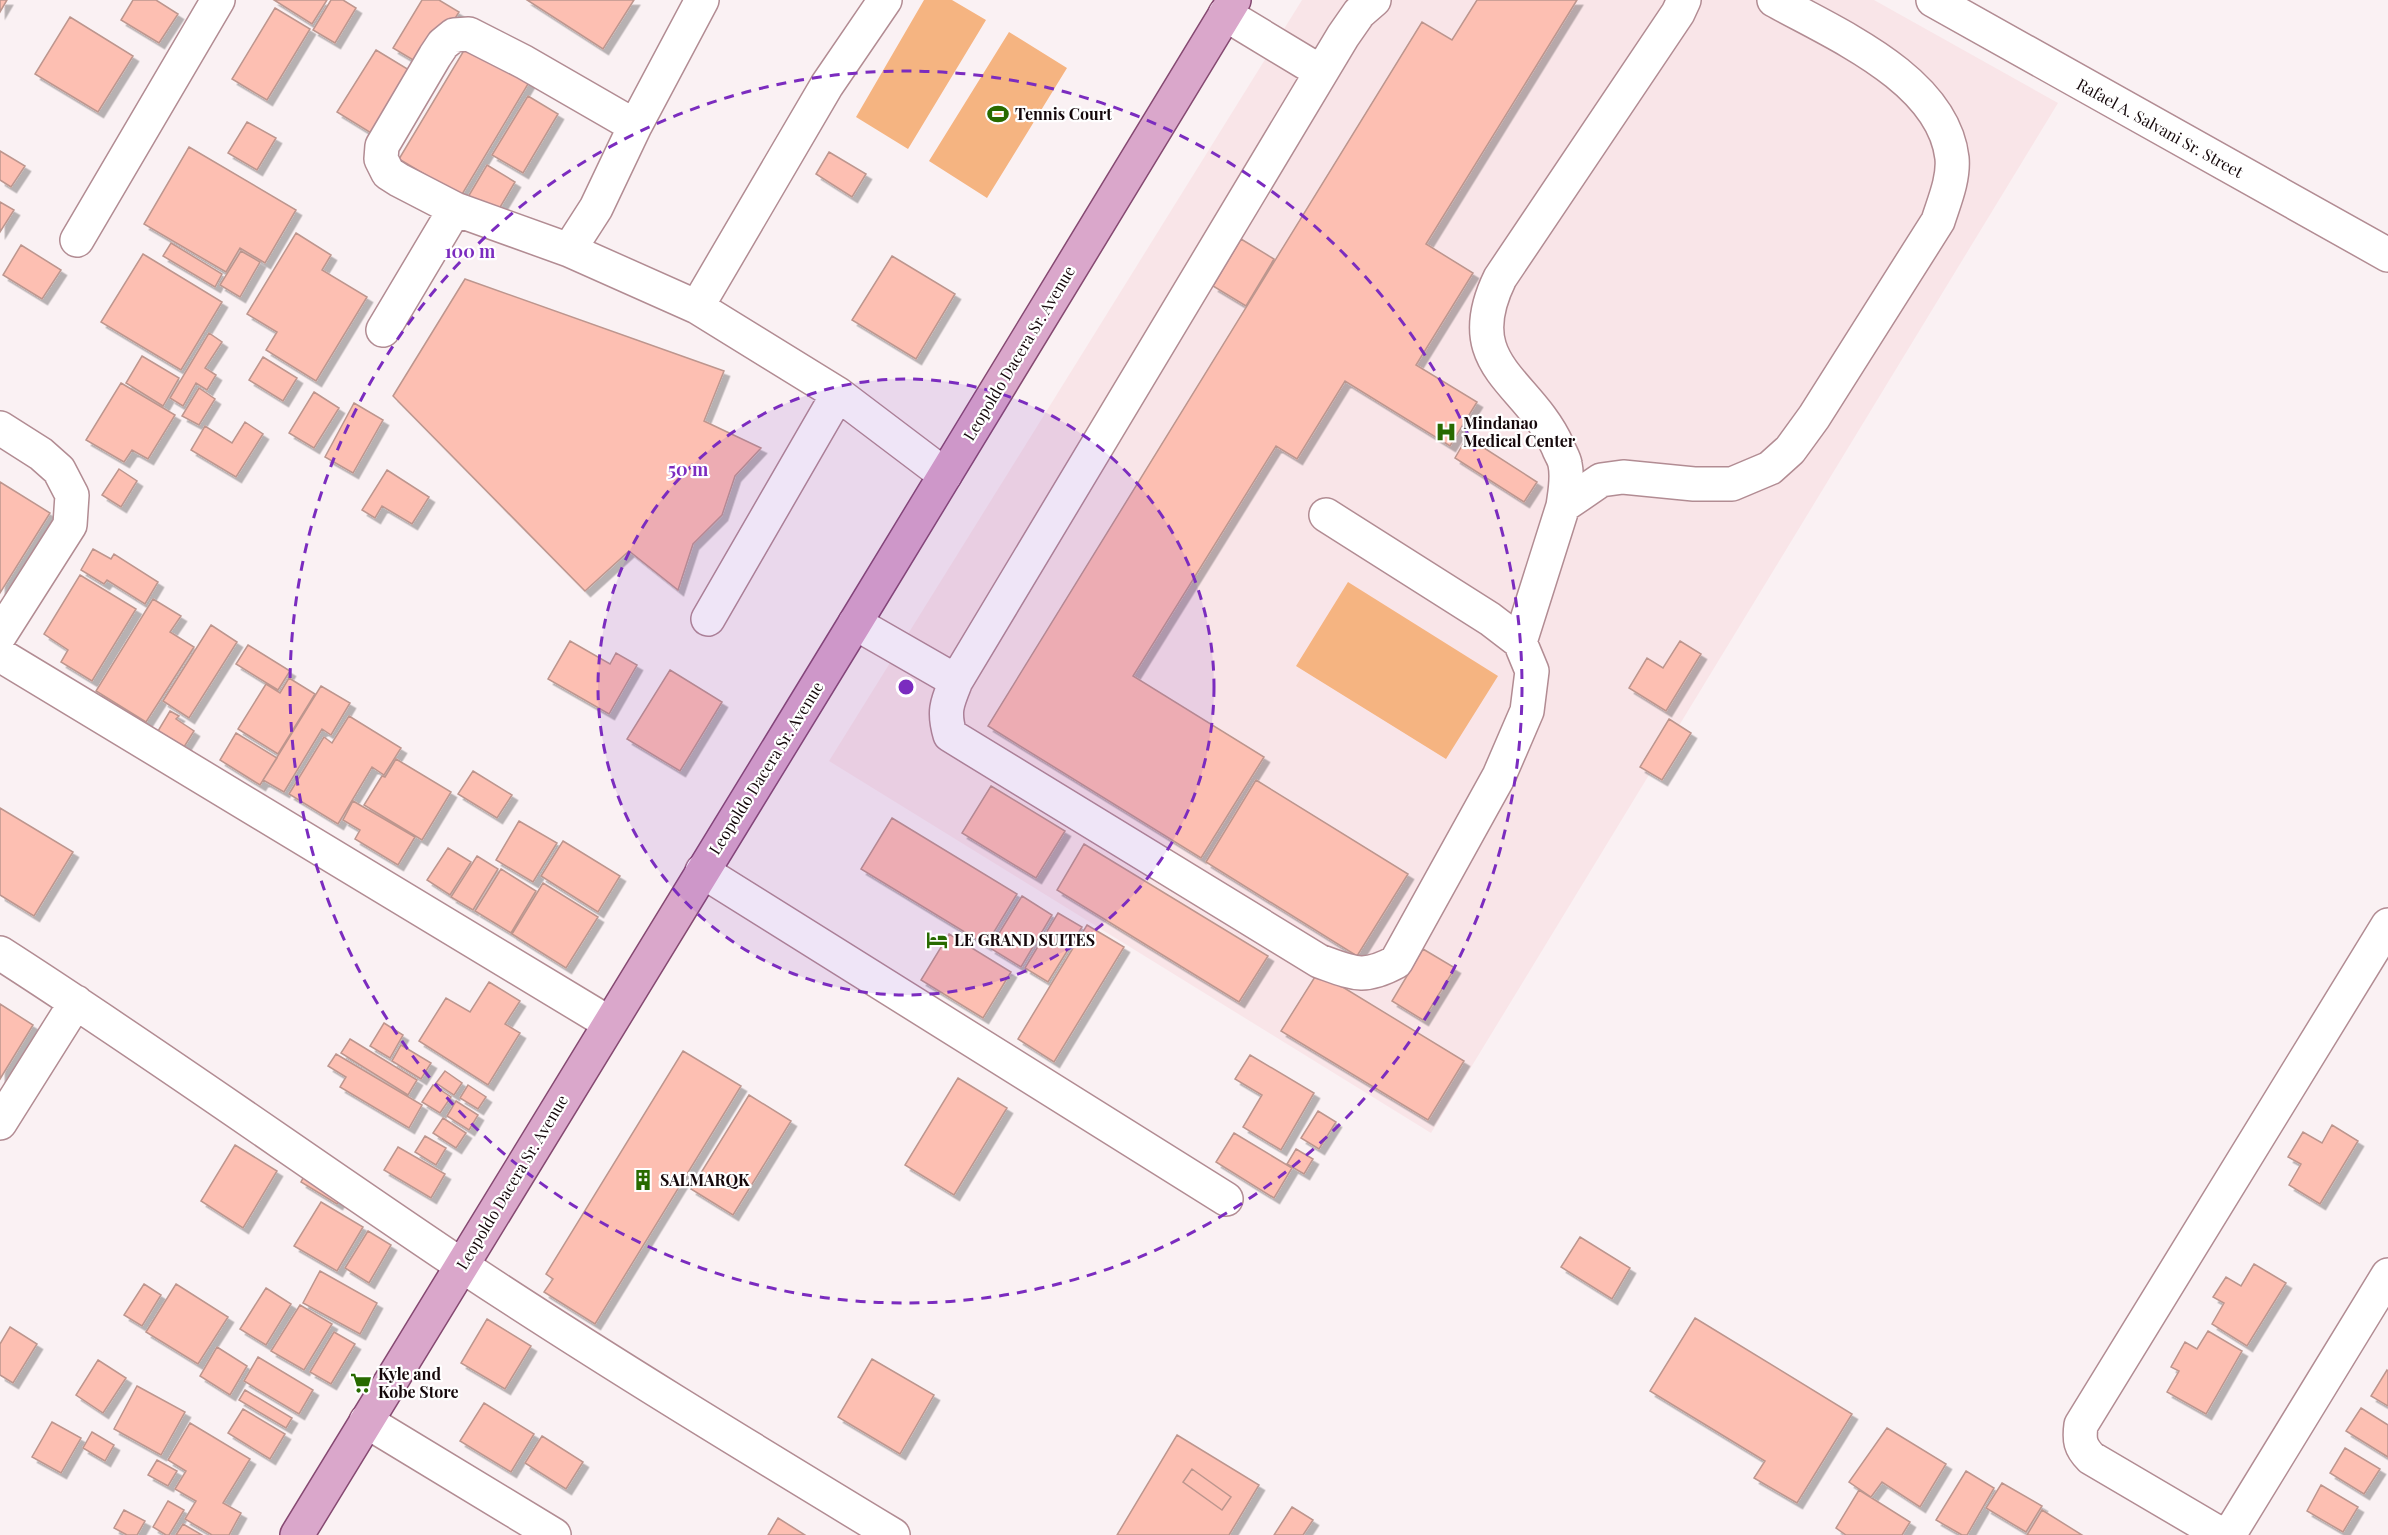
<svg xmlns="http://www.w3.org/2000/svg" width="2388" height="1535" font-family="'Playfair Display',serif">
<style>
.built{fill:#f9e5e8}
.green{fill:#f5b481}
.building{fill:#fdbfb2;stroke:#bd968e;stroke-width:1.5;filter:url(#shadow)}
.lines{fill:none;stroke-linecap:round;stroke-linejoin:round}
.minor-casing{stroke:#b28c93;stroke-width:36}
.major-casing{stroke:#854971;stroke-width:36}
.minor{stroke:#fff;stroke-width:33}
.major{stroke:#daa7cb;stroke-width:33}
.ring{fill:none;stroke:#7b2cbf;stroke-width:3;stroke-dasharray:10 8}
.labels{text-anchor:middle;stroke-width:4.5;stroke-linejoin:round;paint-order:stroke}
.poi-label{font-size:16px;font-weight:bold;fill:#15080b;stroke:#fff;text-anchor:start}
.street-label{font-size:16px;fill:#15080b;stroke:#fff}
.centre{fill:#7b2cbf;stroke:#fff;stroke-width:3}
.ring-label{font-size:18px;text-anchor:middle;font-weight:bold;fill:#7b2cbf;stroke:#fff;stroke-width:4.5;stroke-linejoin:round;paint-order:stroke}
</style>
<defs>
<filter id="shadow"><feDropShadow dx="5.5" dy="5.5" stdDeviation="0" flood-color="#0004"/></filter>
</defs>
<rect width="100%" height="100%" fill="#faf1f3"/>
<!-- built -->
<path class="built" d="M1302,0H1874L2058,103L1431,1133L829,761Z"/>
<!-- green -->
<path class="green" d="M924,0H952L986,20L908,149L856,117Z
M1009,32L1067,68L987,198L929,161Z
M1348,582L1498,676L1446,759L1296,666Z"/>
<!-- building -->
<path class="building" d="M0,0H7L0,12Z
M133,0H156L178,14L159,43L121,20Z
M274,0H327L312,24Z
M331,0H343L356,8L335,43L313,30Z
M422,0H439L459,12L425,67L393,48Z
M527,0H634L603,49Z
M1477,0H1577L1426,244L1473,273L1416,365L1477,402L1450,446L1345,381L1297,459L1276,446L1133,676L1264,757L1201,858L988,726L1422,22L1452,40Z
M275,8L310,29L267,100L232,79Z
M70,17L133,56L98,112L35,74Z
M469,42L531,79L461,196L399,159Z
M376,50L414,73L376,136L337,112Z
M528,96L558,114L523,173L492,155Z
M247,122L276,138L257,170L228,153Z
M189,147L296,210L265,263L240,248L226,272L144,224Z
M0,151L25,166L11,187L0,180Z
M829,152L866,174L852,197L816,174Z
M487,165L515,182L496,214L468,197Z
M0,202L14,210L0,232Z
M296,233L331,255L322,270L367,297L316,381L266,350L277,332L247,314Z
M1241,239L1274,259L1246,306L1213,286Z
M171,243L222,274L215,287L163,256Z
M21,245L61,270L42,299L3,275Z
M241,251L260,262L240,297L220,285Z
M143,254L222,302L181,370L101,322Z
M892,256L955,294L916,359L852,320Z
M465,279L724,371L704,421L761,448L735,476L722,515L693,544L678,590L629,551L585,591L393,396Z
M209,333L222,342L205,368L216,375L207,390L196,383L183,406L170,398Z
M142,356L179,378L163,406L126,383Z
M263,357L297,378L283,401L249,380Z
M121,383L175,415L148,459L132,450L124,462L86,440Z
M199,388L215,399L199,425L182,416Z
M314,392L339,408L314,448L289,433Z
M354,403L383,420L353,473L325,457Z
M245,422L263,434L236,477L191,450L205,426L232,443Z
M1467,437L1537,482L1524,502L1455,458Z
M119,469L137,481L121,507L102,495Z
M387,470L429,497L412,524L382,506L375,518L362,510Z
M0,482L50,513L0,593Z
M93,549L111,559L114,554L158,582L145,604L107,580L104,584L81,570Z
M80,575L136,609L92,681L61,662L68,650L44,634Z
M153,599L181,616L170,632L194,647L146,722L96,691Z
M211,625L237,642L189,718L163,701Z
M570,641L610,664L616,653L637,665L609,714L548,679Z
M1680,641L1701,654L1666,711L1629,688L1647,658L1663,668Z
M248,645L290,671L278,690L236,664Z
M670,670L722,702L680,771L627,739Z
M289,678L315,694L278,754L238,729L266,684L280,693Z
M321,686L350,703L331,735L322,729L284,792L263,780Z
M170,711L179,716L176,719L194,731L184,747L158,731Z
M349,716L401,748L384,775L372,767L338,824L289,794L324,737L332,743Z
M1669,719L1691,733L1662,780L1640,767Z
M236,733L277,758L260,785L220,760Z
M396,759L451,792L422,840L364,805L382,776L385,777Z
M473,771L512,795L497,818L458,794Z
M1256,780L1408,874L1357,956L1206,862Z
M991,786L1065,831L1036,878L962,833Z
M353,801L415,837L398,865L355,839L360,830L343,820Z
M0,808L73,852L34,916L0,895Z
M892,818L1017,894L986,945L861,869Z
M519,821L557,843L533,882L496,860Z
M563,841L620,876L598,912L541,876Z
M1084,844L1268,956L1239,1002L1057,890Z
M448,848L471,862L450,895L427,880Z
M477,856L498,869L473,910L451,897Z
M501,869L536,891L511,933L475,911Z
M543,883L598,917L566,968L512,934Z
M1022,896L1052,915L1021,967L990,948Z
M1058,913L1082,927L1048,982L1025,968Z
M1087,925L1124,947L1054,1062L1018,1039Z
M949,934L1011,972L983,1018L921,980Z
M1423,949L1455,968L1423,1020L1392,1001Z
M1318,972L1464,1061L1428,1120L1281,1031Z
M489,982L520,1001L505,1024L520,1033L488,1085L419,1041L446,998L470,1012Z
M0,1004L33,1025L0,1079Z
M384,1023L403,1035L390,1058L370,1046Z
M350,1039L417,1080L408,1095L341,1053Z
M401,1045L431,1063L421,1079L392,1061Z
M683,1051L741,1086L595,1324L544,1292L553,1279L546,1274Z
M336,1054L422,1105L409,1128L340,1087L346,1077L328,1066Z
M1250,1055L1314,1093L1281,1150L1243,1127L1262,1095L1235,1079Z
M445,1071L462,1083L454,1095L436,1083Z
M958,1078L1007,1108L954,1195L905,1165Z
M433,1085L451,1097L440,1113L422,1102Z
M468,1085L486,1097L478,1109L460,1098Z
M749,1095L791,1121L733,1215L691,1189Z
M456,1101L478,1115L469,1130L447,1116Z
M1318,1111L1336,1122L1319,1149L1301,1138Z
M443,1118L466,1133L456,1148L433,1133Z
M2332,1125L2358,1141L2320,1204L2289,1185L2301,1164L2288,1157L2303,1132L2322,1143Z
M1234,1133L1292,1168L1274,1198L1216,1162Z
M425,1136L446,1148L436,1165L415,1152Z
M235,1145L277,1171L243,1228L201,1201Z
M398,1147L445,1174L431,1198L384,1170Z
M1296,1149L1313,1159L1304,1174L1287,1164Z
M309,1167L346,1190L337,1204L301,1182Z
M321,1202L363,1227L337,1271L294,1246Z
M368,1231L391,1245L369,1283L345,1268Z
M1580,1237L1630,1268L1612,1299L1561,1267Z
M2254,1264L2286,1283L2247,1346L2212,1324L2224,1303L2213,1297L2226,1277L2241,1286Z
M320,1271L377,1303L360,1334L303,1303Z
M144,1284L161,1295L142,1326L124,1315Z
M176,1284L228,1317L198,1364L146,1332Z
M266,1288L291,1304L266,1345L240,1329Z
M300,1305L332,1324L304,1370L271,1351Z
M1695,1318L1852,1414L1797,1503L1754,1478L1765,1461L1650,1391Z
M487,1319L531,1346L505,1389L461,1363Z
M10,1327L37,1344L13,1383L0,1375V1344Z
M2208,1331L2242,1351L2206,1414L2167,1392L2179,1371L2171,1367L2185,1342L2197,1349Z
M334,1332L355,1344L331,1384L310,1372Z
M217,1347L247,1366L230,1395L200,1376Z
M258,1357L313,1390L299,1414L244,1381Z
M872,1359L934,1395L900,1454L838,1417Z
M98,1360L126,1378L103,1413L76,1395Z
M2387,1370L2388,1371V1406L2371,1396Z
M137,1386L185,1412L161,1455L114,1429Z
M245,1390L292,1418L286,1428L239,1400Z
M484,1403L534,1434L511,1472L460,1441Z
M2361,1408L2388,1425V1457L2346,1431Z
M243,1409L285,1434L270,1459L228,1433Z
M52,1422L81,1438L61,1473L32,1457Z
M190,1423L250,1459L223,1503L241,1513L229,1535H212L185,1519L196,1501L175,1489L186,1471L168,1460Z
M1887,1428L1946,1464L1920,1507L1882,1482L1871,1497L1849,1482Z
M92,1432L114,1445L105,1461L83,1448Z
M1177,1435L1259,1485L1229,1535H1117Z
M542,1436L583,1462L566,1489L525,1463Z
M2345,1448L2380,1469L2364,1494L2330,1473Z
M157,1460L177,1471L168,1486L148,1475Z
M1192,1469L1231,1497L1222,1510L1183,1482Z
M1966,1471L1994,1488L1967,1535H1962L1936,1520Z
M2002,1483L2042,1506L2026,1532L1986,1508Z
M2321,1485L2358,1507L2343,1532L2307,1511Z
M1859,1490L1910,1522L1902,1535H1846L1836,1528Z
M168,1501L184,1510L169,1535H166L153,1527Z
M1292,1507L1313,1520L1303,1535H1274Z
M124,1510L145,1521L137,1535H127L114,1528Z
M2042,1510L2082,1535H2027Z
M778,1518L805,1535H768Z
M183,1524L202,1535H176Z"/>
<g class="lines">
<defs>
<path id="minor" d="M1933,0L2388,255
M1225,14L1321,72
M635,126L524,62L469,34L454,35L443,44L435,56L382,146L381,159L388,173L399,180L455,209L569,250L596,208L635,126L702,0
M77,240L218,0
M569,250L697,307L838,394L945,475
M697,307L827,85L885,0
M383,330L455,209
M0,428L41,454L59,470L72,495L70,525L0,635
M1563,506L1601,480L1623,477L1694,484H1732L1770,468L1790,450L1814,417L1938,221C1944,202 1954,179 1952,158C1943,79 1835,34 1774,0
M1326,515L1490,619L1520,642L1532,671L1527,711L1499,776L1396,962C1363,980 1353,973 1319,961L950,735C943,711 947,703 956,681L1343,36L1359,13L1374,0
M708,619L838,394
M855,623L956,681
M1520,642L1563,506C1565,492 1568,478 1565,464C1564,458 1560,453 1558,447C1528,380 1457,366 1500,278L1678,13L1684,0
M0,655L609,1023
M702,871L1226,1199
M0,953C156,1053 307,1162 461,1265C603,1359 748,1447 893,1535
M0,1123L76,1002
M366,1421L554,1535
M2222,1535L2091,1458C2080,1447 2079,1440 2081,1425L2388,925
M2229,1535L2388,1275"/>
<path id="major" d="M297,1535L855,623L1234,0"/>
</defs>
<!-- minor casing -->
<use href="#minor" class="minor-casing"/>
<!-- major casing -->
<use href="#major" class="major-casing"/>
<!-- minor -->
<use href="#minor" class="minor"/>
<!-- major -->
<use href="#major" class="major"/>
</g>
<!-- distance rings -->
<circle cx="906" cy="687" r="308" fill="#7b2cbf" fill-opacity=".12"/>
<g class="ring">
<circle cx="906" cy="687" r="308"/>
<circle cx="906" cy="687" r="616"/>
</g>
<!-- icons -->
<defs>
<symbol id="stadium-bare" viewBox="-9 -9 18 18"><path d="M0-5a6.5 5 0 1 0 0 10a6.5 5 0 1 0 0-10ZM-3.5-1.8h7v3.6h-7Z" fill="#286a00" stroke="#fff" stroke-width="2.5" paint-order="stroke"/></symbol>
<symbol id="hospital-bare" viewBox="-9 -9 18 18"><path d="M-5-5h3v3.5h4V-5h3V5h-3V1.5h-4V5h-3Z" fill="#286a00" stroke="#fff" stroke-width="2.5" paint-order="stroke"/></symbol>
<symbol id="hotel-bare" viewBox="-9 -9 18 18"><path d="M-6-4.5h1.5V1H6V5H4.5V3h-9V5H-6ZM-4 0a1.8 1.8 0 1 1 3.6 0ZM.5 0V-2.5h3Q6-2.5 6 0Z" fill="#286a00" stroke="#fff" stroke-width="2.5" paint-order="stroke"/></symbol>
<symbol id="building-bare" viewBox="-9 -9 18 18"><path d="M-4-6H4V6H1V3H-1V6H-4ZM-2.5-4.3h1.7v1.8h-1.7ZM.8-4.3h1.7v1.8H.8ZM-2.5-1h1.7V.8h-1.7ZM.8-1h1.7V.8H.8Z" fill="#286a00" stroke="#fff" stroke-width="2.5" paint-order="stroke"/></symbol>
<symbol id="supermarket-bare" viewBox="-9 -9 18 18"><path d="M-6-5.5h2.5l.6 2H6L4.5 2H-2.5L-4.4-4H-6ZM-1.5 3.2a1.3 1.3 0 1 0 .1 0ZM3 3.2a1.3 1.3 0 1 0 .1 0Z" fill="#286a00" stroke="#fff" stroke-width="2.5" paint-order="stroke"/></symbol>
</defs>
<g fill-rule="evenodd">
<use href="#stadium-bare" x="983" y="99" width="30" height="30"/>
<use href="#hospital-bare" x="1431" y="417" width="30" height="30"/>
<use href="#hotel-bare" x="922" y="925" width="30" height="30"/>
<use href="#building-bare" x="628" y="1165" width="30" height="30"/>
<use href="#supermarket-bare" x="346" y="1368" width="30" height="30"/>
</g>
<g class="labels">
<!-- poi labels -->
<g class="poi-label">
<text x="1015" y="120">Tennis Court</text>
<text x="1463" y="429">Mindanao<tspan x="1463" dy="18">Medical Center</tspan></text>
<text x="954" y="946">LE GRAND SUITES</text>
<text x="660" y="1186">SALMARQK</text>
<text x="378" y="1380">Kyle and<tspan x="378" dy="18">Kobe Store</tspan></text>
</g>
<!-- street labels -->
<g class="street-label">
<text transform="translate(2160 128) rotate(29)" y="6">Rafael A. Salvani Sr. Street</text>
<text transform="translate(1019 353) rotate(-59)" y="6">Leopoldo Dacera Sr. Avenue</text>
<text transform="translate(766 768) rotate(-58)" y="6">Leopoldo Dacera Sr. Avenue</text>
<text transform="translate(512 1182) rotate(-59)" y="6">Leopoldo Dacera Sr. Avenue</text>
</g>
</g>
<circle cx="906" cy="687" r="9" class="centre"/>
<g class="ring-label">
<text x="470" y="258">100 m</text>
<text x="688" y="476">50 m</text>
</g>
</svg>
